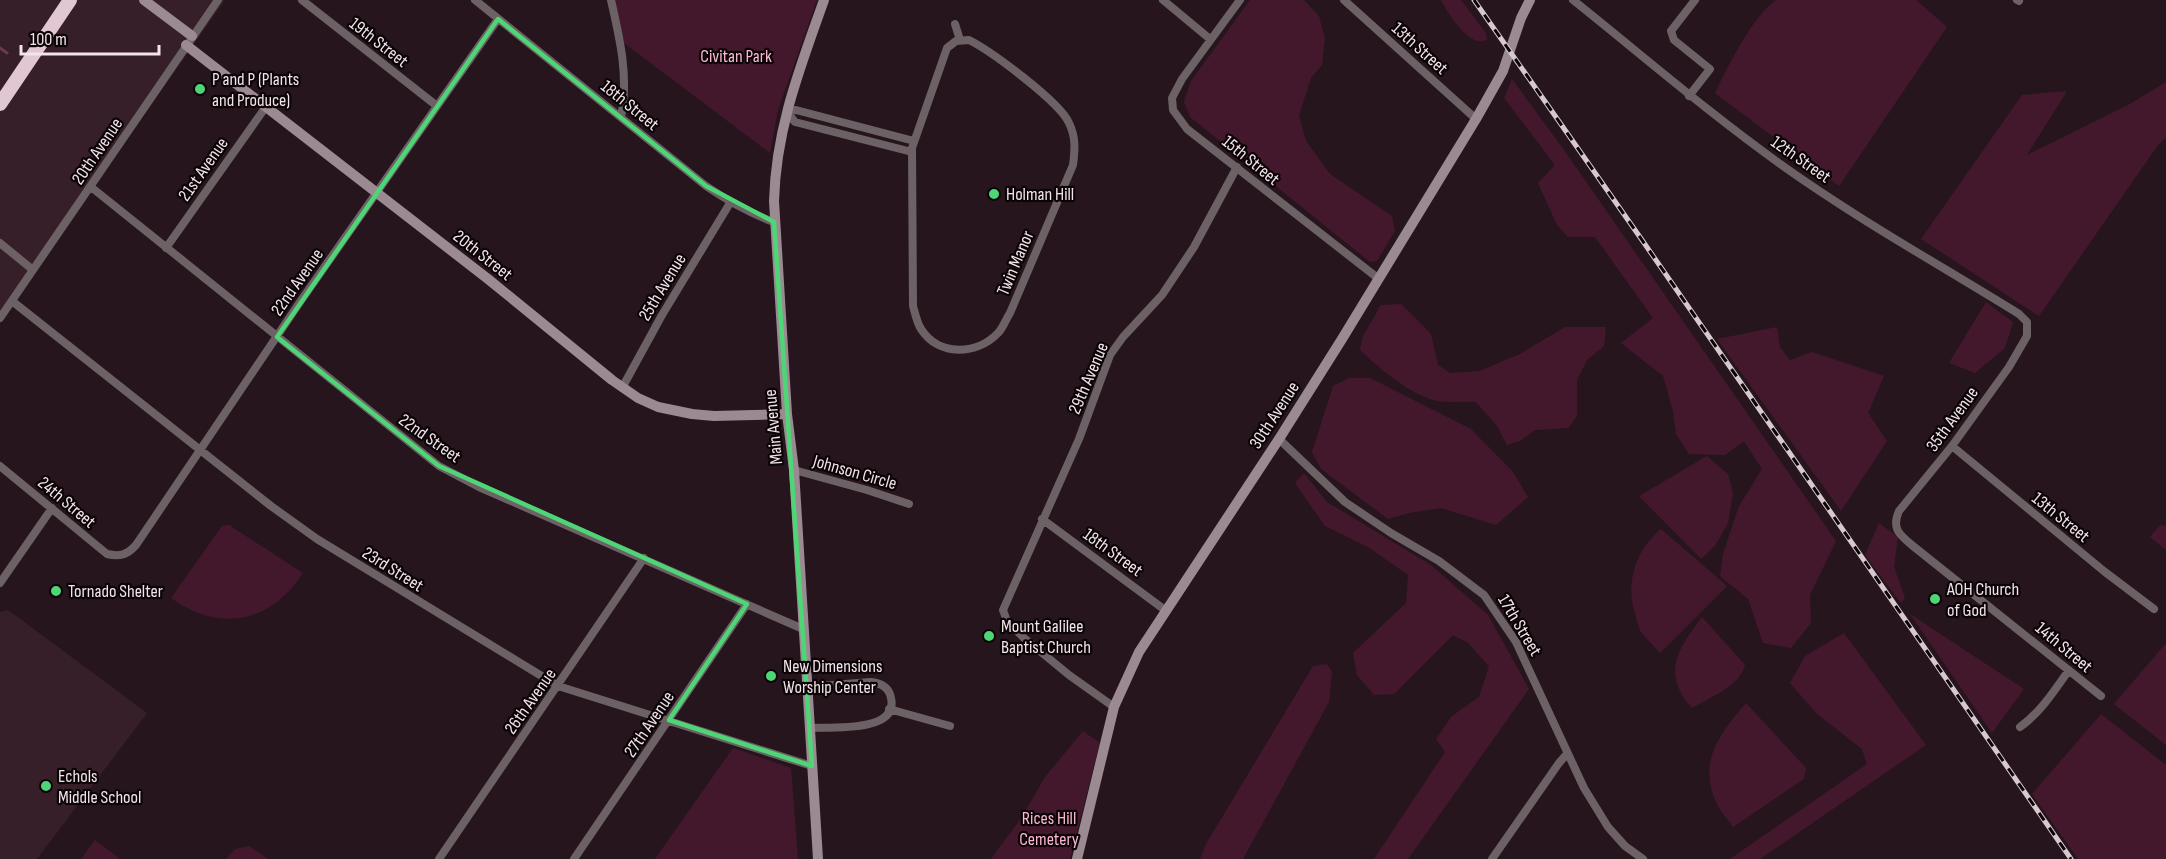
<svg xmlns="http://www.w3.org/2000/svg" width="2166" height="859" font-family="'Sofia Sans Condensed',sans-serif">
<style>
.built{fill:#371f29}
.green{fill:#43182d}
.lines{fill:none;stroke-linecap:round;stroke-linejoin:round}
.stream{stroke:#6d3850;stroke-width:3}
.street{stroke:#6c6266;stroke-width:8}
.secondary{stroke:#9b8a91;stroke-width:10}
.highway{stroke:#e1c7d1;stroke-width:14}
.rail-casing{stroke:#d7c8cf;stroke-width:5}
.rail{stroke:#0b0407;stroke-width:3;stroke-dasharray:9;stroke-linecap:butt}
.marked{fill:none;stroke:#4ed676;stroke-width:4.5;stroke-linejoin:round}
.poi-dot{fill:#4ed676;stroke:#0b0407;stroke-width:2}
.labels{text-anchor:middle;stroke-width:4.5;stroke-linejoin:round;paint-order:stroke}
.street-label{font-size:18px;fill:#f2e4ea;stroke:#0b0407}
.park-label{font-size:18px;fill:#fdb7d3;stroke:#0b0407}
.poi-label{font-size:18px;fill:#f2e4ea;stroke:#0b0407;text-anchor:start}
</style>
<rect width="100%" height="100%" fill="#27151d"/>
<!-- built -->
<path class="built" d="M0,0H225L0,319Z
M8,610L147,713L37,859H0V612Z"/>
<!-- green -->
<path class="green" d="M612,0H817L778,110L770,153L620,40Z
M1250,0H1304L1319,16L1325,38L1322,65L1311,78L1299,115L1306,141L1330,174L1392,216L1395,231L1377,261L1370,262L1190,117L1184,102L1191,81Z
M1441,0H1461L1486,33L1487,39C1471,51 1447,12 1441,0Z
M1776,0H1916L1947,27L1839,186L1715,93C1728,66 1752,17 1776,0Z
M1512,79L1564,150L1836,541L1810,595L1811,623L1791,648L1763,643L1748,599L1720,576L1723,554L1739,506L1762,469L1744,441L1725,455L1689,454L1676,434L1673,411L1663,376L1621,343L1653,318L1595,237H1568L1557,225L1538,183L1555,165L1504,98Z
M2166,82V138L2158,145L2039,316L1921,239L2022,95L2067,91L2027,155L2130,104Z
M1986,302L2013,322L2005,348L1975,373L1949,363Z
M1401,304L1431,334L1438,365L1450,373L1479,371L1520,354L1565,327H1606L1604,346L1587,360L1577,380V416L1568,428L1535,430L1520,441L1507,445L1497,426L1476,402C1464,401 1450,403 1438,401C1414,398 1377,366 1360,350L1363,336L1381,305Z
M1777,327L1780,347L1790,360L1812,352L1884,376L1868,413L1887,441L1841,511L1717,339Z
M1349,378H1370L1471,429L1513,472L1528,497L1496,525L1441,508L1409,513L1388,519L1321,469L1312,452L1333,386Z
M1707,456L1728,474L1733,493L1728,523L1715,546L1701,559L1639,496Z
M1304,473L1327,502L1431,565L1488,615L1529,689L1408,859H1374L1445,752L1436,739L1452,716L1479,697L1489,666L1468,643L1453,635L1394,694L1374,695L1357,675L1353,653L1406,603L1408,575L1368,547L1325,526L1295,483Z
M1879,523L1898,537L1894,567L1905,598L1901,603L1865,555Z
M229,525L303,573C271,623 219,633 171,598L222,526Z
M2160,525L2166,526V550L2150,537Z
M1661,529L1727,586L1660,653C1654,646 1646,639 1641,632C1638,627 1637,619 1635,614C1625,583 1636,550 1661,529Z
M1910,614L2024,689L1992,733Z
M1702,617L1745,665C1739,687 1710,697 1692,708C1661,673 1678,649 1702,617Z
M1844,633L1926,745L1760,859H1730L1867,764L1862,749L1816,713L1790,683L1805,656Z
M2166,643V745L2114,704Z
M1327,664L1332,672L1329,702L1243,859H1200L1206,844L1313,666Z
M1746,703L1806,768L1804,779L1733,827C1728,820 1721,812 1717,804C1697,763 1720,733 1746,703Z
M2101,714L2166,765V859H2078L2032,794Z
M1083,731L1100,743L1070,859H991L1022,817L1045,777Z
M733,748L791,768L798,859H655Z
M95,840L120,859H81Z
M249,846L268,859H226L235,849Z"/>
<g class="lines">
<!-- stream -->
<path class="stream" d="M0,48L7,53"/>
<!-- street -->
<path class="street" d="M302,0L437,106
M475,0L706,186C728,201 749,213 774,222
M611,0C620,39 629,78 621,117
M1163,0L1210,39
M1240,0L1182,79L1172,98L1173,110L1187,129L1379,279
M1344,0L1476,119
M1573,0C1643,56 1710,114 1783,166C1859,220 1940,265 2019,314L2027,322V336L2009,367L1952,446L1899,511C1891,529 1900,535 1913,546L2101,696
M2017,0L2019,1
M955,24L960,40
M969,40C991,51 1060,102 1069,123C1076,137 1075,150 1073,165L1010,313C1006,319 1003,328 998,333C977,355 939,357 921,329C917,323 915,313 913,306L912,148L947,48L956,41Z
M1689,96L1710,69L1674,40L1671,31L1695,0
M912,152L795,122L787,112L796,110L914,141
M91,187L439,466L479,487L803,629
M0,243L33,270
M166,248L265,108
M12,301L271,506L317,539L558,686L812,766
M0,318L218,0
M622,388L662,315L730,203
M1279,439L1345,502L1391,533L1439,561L1484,595L1516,642L1584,788L1608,827L1625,846L1643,859
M1952,446L2105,572L2154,609
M0,466L107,554C120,557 127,555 136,545L300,302L498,19
M794,470L867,490L909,504
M1042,519L1165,610
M0,583L52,508
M807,687L871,682C880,683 889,687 891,698C899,733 829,727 809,728
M1114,707L1069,675L1024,638L1007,621L1003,610L1079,439L1110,355L1123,337L1162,295L1194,247L1237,167
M889,709L950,726
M2020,727C2040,713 2055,690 2069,670
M439,859L644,558
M574,859L747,604
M1492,859L1559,763L1567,754"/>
<!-- secondary -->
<path class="secondary" d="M144,0L192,36
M186,45L488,279L612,380L638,398L658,407L692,414L714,416L787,414
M818,859L794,470L787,414L774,201C776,128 800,68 824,0
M1077,859L1114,707L1139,652L1279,439L1342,339L1476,119L1503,71L1521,18L1530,0"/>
<!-- highway -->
<path class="highway" d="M0,104L70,0"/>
<defs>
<path id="rail" d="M1474,0L1642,240L2071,859"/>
</defs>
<!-- rail casing -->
<use href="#rail" class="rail-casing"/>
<!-- rail -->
<use href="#rail" class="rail"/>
</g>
<!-- marked area -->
<path class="marked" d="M498,19L706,186L774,222L812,766L669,720L747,604L439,466L277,337Z"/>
<!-- markers -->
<g class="poi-dot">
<circle cx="200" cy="89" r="6"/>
<circle cx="994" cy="194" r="6"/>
<circle cx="56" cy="591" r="6"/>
<circle cx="1935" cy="599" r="6"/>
<circle cx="989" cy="636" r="6"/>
<circle cx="771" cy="676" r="6"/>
<circle cx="46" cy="786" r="6"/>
</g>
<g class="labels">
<!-- street labels -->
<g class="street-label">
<text transform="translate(379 42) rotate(38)" y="6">19th Street</text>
<text transform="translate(1420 48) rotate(42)" y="6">13th Street</text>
<text transform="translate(630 105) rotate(39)" y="6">18th Street</text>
<text transform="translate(97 151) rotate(-56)" y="6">20th Avenue</text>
<text transform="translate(1801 159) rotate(35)" y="6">12th Street</text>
<text transform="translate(1251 160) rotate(39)" y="6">15th Street</text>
<text transform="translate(203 169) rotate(-55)" y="6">21st Avenue</text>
<text transform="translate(483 255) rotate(38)" y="6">20th Street</text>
<text transform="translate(1015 263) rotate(-67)" y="6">Twin Manor</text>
<text transform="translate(297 282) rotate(-55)" y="6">22nd Avenue</text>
<text transform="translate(662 287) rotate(-59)" y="6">25th Avenue</text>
<text transform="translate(1088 378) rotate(-67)" y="6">29th Avenue</text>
<text transform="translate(1274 415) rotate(-57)" y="6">30th Avenue</text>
<text transform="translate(1952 419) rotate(-54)" y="6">35th Avenue</text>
<text transform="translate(773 427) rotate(-95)" y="6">Main Avenue</text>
<text transform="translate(430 438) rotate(35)" y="6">22nd Street</text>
<text transform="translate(855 472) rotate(16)" y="6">Johnson Circle</text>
<text transform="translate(67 502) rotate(40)" y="6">24th Street</text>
<text transform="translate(2061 517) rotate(39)" y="6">13th Street</text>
<text transform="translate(1113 552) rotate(36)" y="6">18th Street</text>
<text transform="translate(393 569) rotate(32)" y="6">23rd Street</text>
<text transform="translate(1520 625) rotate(59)" y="6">17th Street</text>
<text transform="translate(2064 647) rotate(40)" y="6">14th Street</text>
<text transform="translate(530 701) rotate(-55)" y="6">26th Avenue</text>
<text transform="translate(649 724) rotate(-56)" y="6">27th Avenue</text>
</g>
<!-- park labels -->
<g class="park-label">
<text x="736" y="62">Civitan Park</text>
<text x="1049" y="824">Rices Hill<tspan x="1049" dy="21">Cemetery</tspan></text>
</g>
<!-- poi labels -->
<g class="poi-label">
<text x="212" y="85">P and P (Plants<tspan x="212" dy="21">and Produce)</tspan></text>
<text x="1006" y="200">Holman Hill</text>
<text x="1947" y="595">AOH Church<tspan x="1947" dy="21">of God</tspan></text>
<text x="68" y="597">Tornado Shelter</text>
<text x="1001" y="632">Mount Galilee<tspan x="1001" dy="21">Baptist Church</tspan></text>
<text x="783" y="672">New Dimensions<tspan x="783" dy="21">Worship Center</tspan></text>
<text x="58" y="782">Echols<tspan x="58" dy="21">Middle School</tspan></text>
</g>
</g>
<!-- scale -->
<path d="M21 45v9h138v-9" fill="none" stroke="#f2e4ea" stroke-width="3"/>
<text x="30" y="45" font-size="18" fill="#f2e4ea" stroke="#0b0407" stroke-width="4.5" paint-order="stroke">100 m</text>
</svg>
